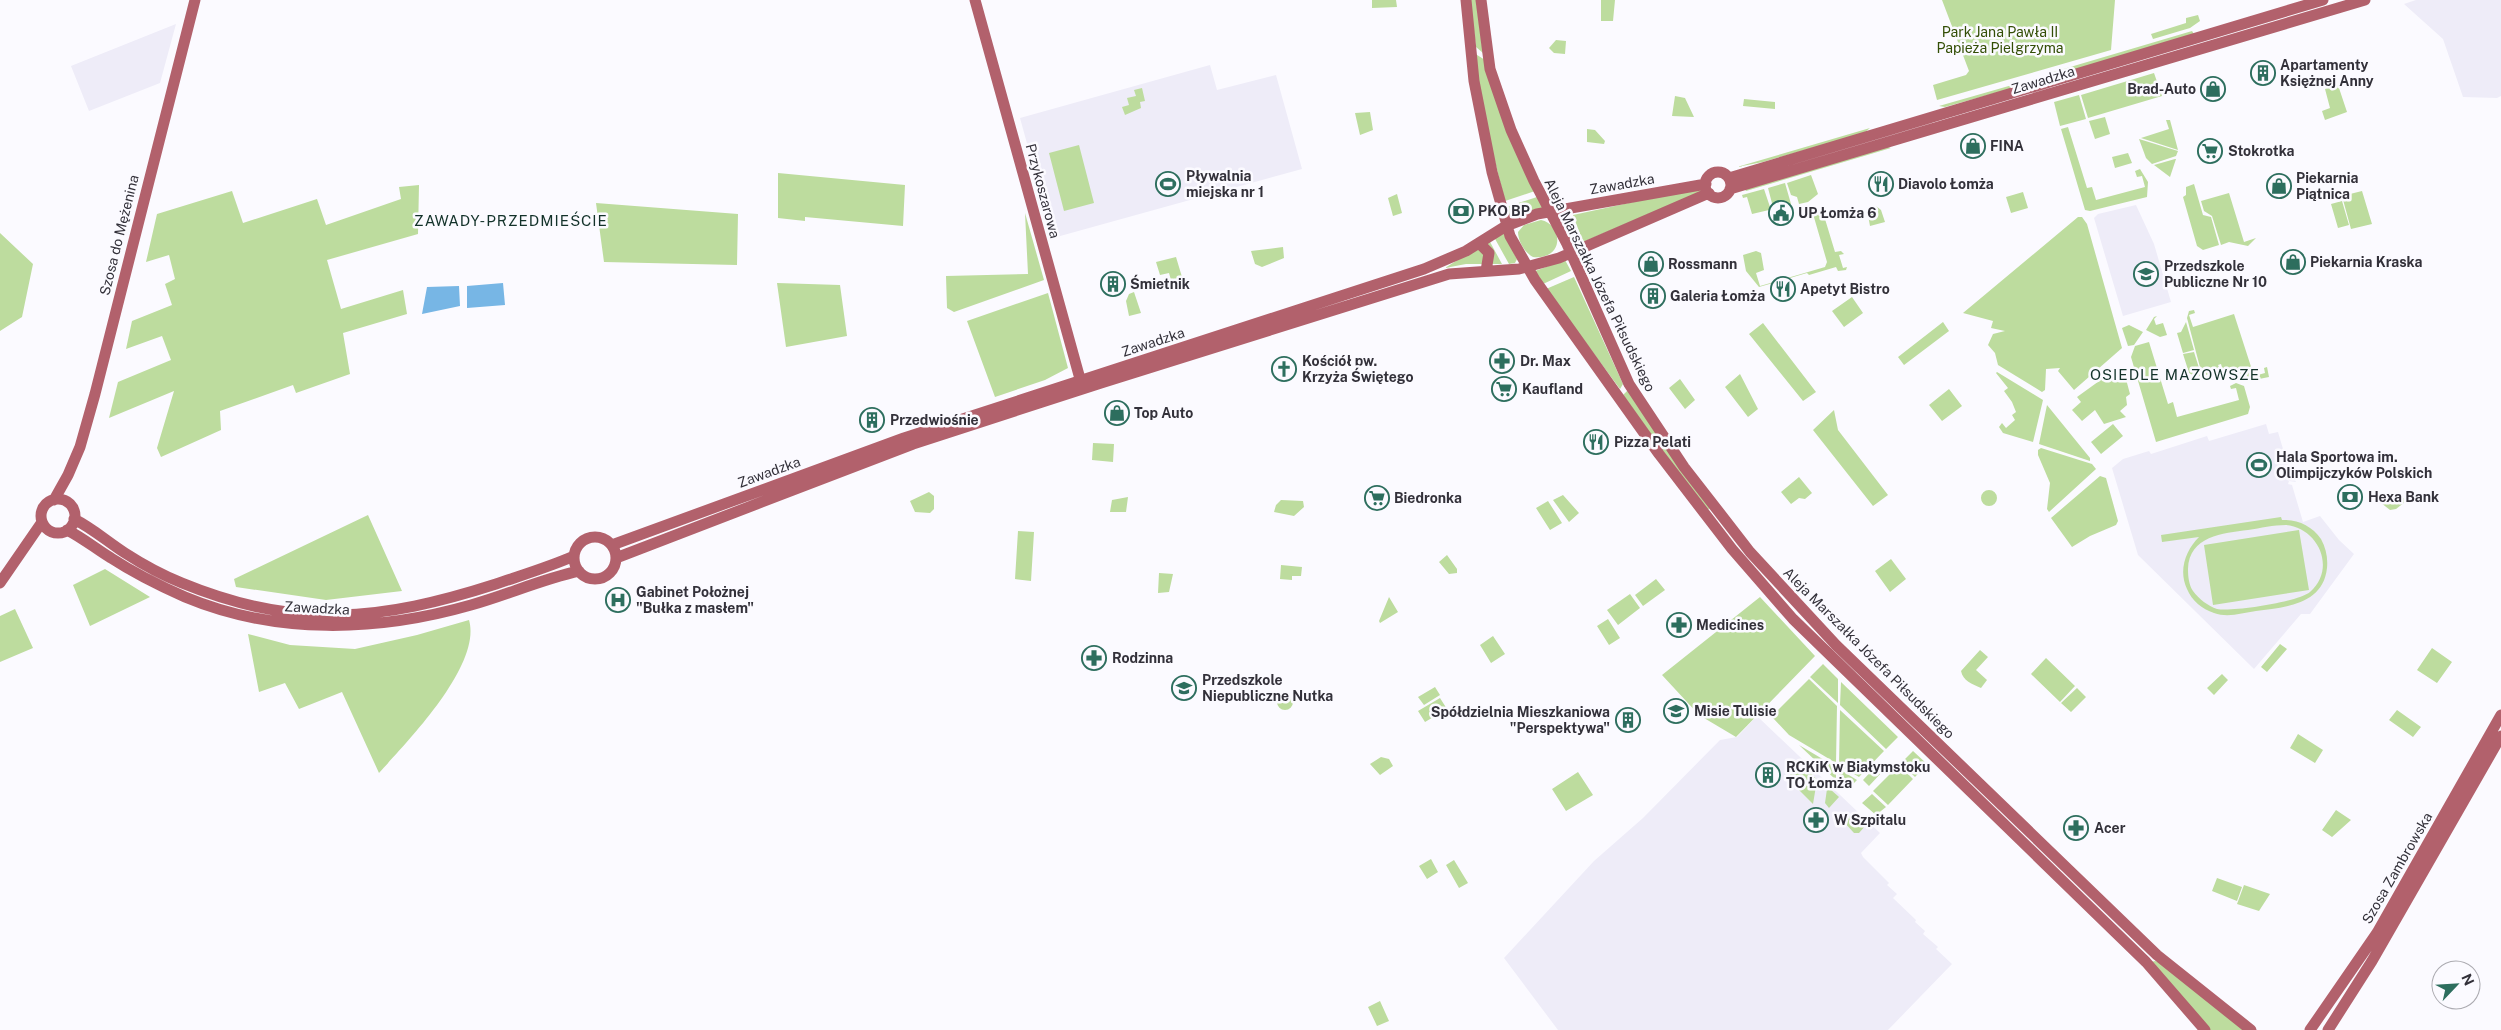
<svg xmlns="http://www.w3.org/2000/svg" width="2501" height="1030" font-family="'Public Sans',sans-serif">
<style>
.built{fill:#eeecf8}
.green{fill:#bddc9e;fill-rule:evenodd}
.water{fill:#77b6e5}
.lines{fill:none;stroke-linecap:round;stroke-linejoin:round}
.secondary{stroke:#b2616c;stroke-width:11}
.labels{text-anchor:middle;stroke-width:5;stroke-linejoin:round;paint-order:stroke}
.park-label{font-size:14px;fill:#334e06;stroke:#fbfaff}
.poi-label{font-size:14px;font-weight:bold;fill:#33313a;stroke:#fbfaff;text-anchor:start}
.street-label{font-size:14px;fill:#33313a;stroke:#fbfaff}
.neighbourhood-label{font-size:15px;letter-spacing:1px;fill:#13322a;stroke:#fbfaff}
</style>
<rect width="100%" height="100%" fill="#fbfaff"/>
<!-- built -->
<path class="built" d="M2416,0H2501V96L2497,98L2463,97L2443,39L2404,4Z
M176,24L160,83L89,111L71,66Z
M1210,65L1217,90L1276,75L1302,169L1053,238L1020,118Z
M2136,205L2154,244L2171,302L2123,316L2094,218L2098,214Z
M2266,424L2269,434L2278,432L2288,466L2296,482L2289,481L2288,484L2292,485L2303,522L2320,516L2339,540L2354,554L2310,614H2301L2254,669L2138,555L2112,468L2123,459L2149,451L2151,454L2207,436L2209,441Z
M1757,716L1880,833L1861,853L1863,857L1889,883L1887,885L1897,894L1893,898L1916,920L1915,922L1925,931L1923,934L1938,947L1936,949L1952,964L1888,1030H1558L1504,958L1594,861L1643,818L1720,740L1737,737Z"/>
<!-- green -->
<path class="green" d="M1372,0H1396L1397,7L1372,8Z
M1470,0H1476L1483,53L1476,47Z
M1601,0H1615L1613,21H1601Z
M1942,0H2115L2111,50L1937,100L1933,85L1966,75L1969,71Z
M2198,15L2200,21L2190,28L2153,39L2151,34L2186,23V18Z
M2192,31L2194,34L2050,77V73Z
M1556,40L1566,41L1565,54L1554,53L1549,48Z
M1474,53L1485,60L1535,191L1505,201L1488,134Z
M2154,73L2162,96L2088,118L2081,95Z
M2040,77L2042,80L1945,107L1939,106Z
M2338,85L2347,112L2325,120L2322,111L2330,108L2325,89Z
M1142,88L1145,101L1140,102L1141,108L1125,115L1122,107L1129,105L1127,98L1136,96L1134,90Z
M2079,95L2086,119L2060,126L2054,102Z
M1675,96L1685,98L1694,117L1672,116Z
M1744,99L1775,102V109L1743,106Z
M1370,112L1373,130L1360,135L1355,113Z
M2105,117L2110,134L2095,139L2089,121Z
M2166,120H2170L2178,150L2141,138L2169,129Z
M2068,127L2087,188L2092,187L2096,200L2145,187L2142,176L2137,177L2135,171L2140,169L2148,182L2147,197L2090,211L2085,210L2061,129Z
M1870,128L1864,133L1763,162L1737,167Z
M1587,129L1595,130L1605,141L1604,144L1587,142Z
M2139,139L2178,151L2176,156L2152,164L2146,158Z
M1079,145L1094,203L1064,211L1049,153Z
M1885,146L1891,148L1746,191L1744,188Z
M2128,153L2132,163L2115,168L2112,157Z
M2176,159L2170,177L2154,165L2175,159Z
M778,173L905,185L903,226L805,217V221L778,218Z
M1811,175L1818,194L1808,202L1799,204L1797,197L1791,195L1787,183Z
M1785,183L1791,204L1776,208L1773,207L1768,188Z
M2194,184L2203,215L2211,217L2219,245L2203,250L2197,246L2183,197L2186,195V187Z
M419,185L418,234L327,260L341,309L403,290L407,314L343,333L350,374L296,393L293,385L220,411L221,430L161,457L157,448L174,391L109,418L118,382L171,360L162,336L126,349L132,321L172,305L165,284L175,279L169,255L146,262L157,214L232,191L243,223L317,199L326,225L401,199L399,187Z
M1703,187L1705,190L1583,242L1573,215Z
M1764,189L1770,207L1769,210L1752,214L1747,197L1743,198L1742,195Z
M2362,191L2372,224L2351,229L2342,196Z
M2023,192L2028,208L2011,213L2006,197Z
M2229,193L2244,242L2256,238L2248,246L2229,242L2221,245L2212,216L2204,211L2201,201Z
M1397,194L1402,213L1393,216L1388,198Z
M1537,197L1543,205L1542,208L1510,218L1506,207Z
M2342,201L2349,225L2338,228L2331,204Z
M596,203L738,214L737,265L604,262Z
M1876,206L1881,210L1885,222L1870,226L1867,210Z
M1811,207L1825,219L1835,252L1841,251L1844,254L1839,255L1843,268L1847,267L1846,270L1838,271L1836,267L1809,275L1807,273L1759,287L1746,271L1743,255L1756,251L1761,253L1764,270L1756,273L1760,286L1825,267L1827,262Z
M1025,213L1044,280L954,312L947,308L946,276L1028,274Z
M1567,216L1578,245L1574,247L1560,219Z
M2078,217H2082L2087,224L2122,348L2074,390L2058,371L2060,368L2046,369L2045,390L2042,392L1998,365L1995,353L1988,345L1993,334L2005,331L1991,328L1993,321L1963,313Z
M1541,220C1562,224 1566,260 1533,257C1525,253 1518,241 1518,232L1524,225Z
M1503,232L1517,259L1515,263L1509,264L1494,237Z
M0,233L33,264L22,317L0,331Z
M1489,240L1502,264H1466L1445,268Z
M1283,247L1284,258L1262,267L1255,264L1251,251Z
M1176,257L1182,277L1171,280L1169,273L1160,275L1156,262Z
M1565,260L1571,271L1543,284L1535,271Z
M1574,277L1623,384L1620,389L1546,289Z
M777,283L840,285L847,336L786,347Z
M1134,292L1141,313L1129,316L1126,301L1129,294Z
M1048,293L1068,368L1045,380L995,397L967,321Z
M1852,297L1863,313L1844,327L1832,311Z
M2194,310L2195,313L2189,315L2193,327L2234,314L2254,376L2265,373L2264,368L2267,367L2269,377L2249,381L2247,376L2232,370L2223,371L2221,364L2218,365L2221,371L2198,377L2201,371L2187,318L2189,311Z
M2157,316L2154,319L2156,325L2163,323L2167,335L2160,337L2146,330L2154,317Z
M1943,322L1949,331L1904,365L1898,357Z
M2186,322L2194,350L2183,353L2177,333L2181,332Z
M1763,323L1816,392L1803,401L1749,334Z
M2129,325L2143,332L2134,345L2128,346L2122,328Z
M2149,342L2168,404L2173,402L2177,417L2239,400L2236,388L2231,389L2230,386L2236,383L2244,386L2250,407L2248,414L2156,442L2131,357L2135,346Z
M2194,352L2200,371L2196,377L2189,373L2183,354Z
M2123,368L2130,394L2126,397L2127,405L2120,411L2126,417L2104,424L2095,410L2082,421L2072,410L2081,402L2077,397L2113,371Z
M1997,372L2043,400L2033,442L2003,433L1999,427L2002,423L2006,428L2015,420L2012,415L2016,412L2012,402L2004,391L2008,388L1996,373Z
M1740,374L1758,409L1748,417L1725,387Z
M1680,379L1695,400L1685,409L1669,388Z
M1949,389L1962,406L1942,421L1929,405Z
M1628,390L1710,508L1706,511L1623,395Z
M2047,405L2090,458V461L2039,444Z
M1834,410L1838,430L1888,495L1873,506L1813,430Z
M2113,424L2123,436L2101,454L2091,442Z
M1093,443L1114,444L1113,462L1092,460Z
M2041,448L2092,464L2096,469L2049,512L2047,509L2050,483L2038,455V450Z
M2100,476L2106,478L2118,521L2116,525L2090,536L2072,547L2051,518Z
M1799,477L1812,493L1805,499L1799,498L1791,504L1781,492Z
M1981 498a8 8 0 1 1 16 0a8 8 0 1 1-16 0Z
M929,492L934,496V509L930,513L915,512L910,501Z
M1563,495L1579,513L1569,522L1553,500Z
M2379,495L2404,498L2405,502L2396,509L2390,510L2376,499Z
M1128,497L1126,512H1110L1112,500Z
M1281,500L1303,501L1304,507L1294,516L1274,512L1276,505Z
M1548,501L1562,523L1550,530L1536,508Z
M368,515L402,591L326,600L236,587L234,579Z
M2281,517L2282,520C2298,519 2312,526 2321,539C2326,548 2328,558 2327,568C2323,605 2285,607 2256,611C2242,613 2228,618 2214,613C2202,609 2192,601 2187,589C2178,570 2186,550 2199,537L2162,542L2161,535ZM2286,525C2318,528 2337,568 2310,592C2298,602 2233,612 2217,609C2208,606 2199,599 2193,591C2189,585 2188,577 2188,569C2189,536 2223,533 2248,530C2261,528 2273,525 2286,525Z
M2299,530L2309,590L2213,605L2204,545Z
M1018,531L1034,532L1031,581L1015,579Z
M1447,555L1457,569V573L1449,574L1439,562Z
M1891,559L1906,579L1890,592L1875,571Z
M1281,565L1302,567L1301,576H1292V580L1280,579Z
M105,569L150,597L90,626L73,585Z
M1159,573L1173,574L1169,592L1158,593Z
M1656,579L1665,590L1643,606L1635,595Z
M1630,594L1640,608L1618,625L1607,610Z
M1389,597L1398,612L1380,623L1379,621Z
M1760,597L1815,656L1736,737L1699,715L1662,675Z
M15,609L33,648L0,662V616Z
M1608,619L1620,638L1609,645L1597,626Z
M469,620C482,665 408,741 379,773L342,692L299,709L285,683L259,692L248,634L290,645L355,649L417,635Z
M1493,636L1505,654L1491,663L1480,645Z
M2280,644L2287,649L2267,672L2261,667Z
M2432,648L2452,662L2437,683L2417,670Z
M1980,650L1988,657L1976,670L1987,680L1981,688C1972,684 1963,681 1961,671Z
M2046,658L2075,686L2060,702L2031,674Z
M1823,664L1838,679V703L1810,677Z
M2222,674L2228,680L2214,695L2207,688Z
M1809,679L1837,706L1836,763L1789,735L1773,718L1774,714Z
M1841,682L1898,737L1886,749L1840,705Z
M1435,687L1440,695L1424,705L1418,697Z
M2077,688L2086,697L2071,712L2061,703Z
M1277 702a8 8 0 1 1 16 0a8 8 0 1 1-16 0Z
M1440,698L1447,709L1425,722L1418,711Z
M1840,710L1884,751L1859,777L1839,765Z
M2397,710L2421,727L2413,737L2389,720Z
M2298,734L2323,750L2315,763L2290,748Z
M1799,745L1836,767V780Z
M1913,751L1927,764L1915,777L1901,763Z
M1381,757L1389,759L1393,766L1380,775L1370,764Z
M1802,762L1817,780L1813,804L1787,778Z
M1877,765L1883,771L1869,786L1863,780Z
M1899,765L1913,779L1888,805L1873,791Z
M1839,769L1857,780L1848,789L1839,781Z
M1578,772L1593,795L1566,811L1552,789Z
M1827,789H1830L1839,797L1829,808L1825,803Z
M1872,794L1886,807L1876,815L1862,803Z
M2336,810L2351,820L2332,837L2322,830Z
M1854,812L1866,825L1859,833H1854L1844,822Z
M1431,859L1438,872L1427,879L1419,866Z
M1454,860L1468,883L1459,888L1446,865Z
M2217,878L2242,887L2237,901L2212,891Z
M2244,885L2270,894L2259,911L2237,904Z
M2155,961L2161,963L2245,1030H2210L2151,962Z
M1380,1001L1389,1021L1377,1026L1368,1007Z"/>
<!-- water -->
<path class="water" d="M503,283L505,305L467,308V286Z
M459,286L460,306L422,314L427,287Z"/>
<g class="lines">
<!-- secondary -->
<path class="secondary" d="M975,0L1082,386
M1466,0L1474,81L1492,172L1510,236L1535,280L1659,454L1732,549L1793,619L2146,962L2205,1030
M1481,0L1490,69L1511,130L1534,181L1567,244L1629,384L1684,467L1750,552L1836,645L2157,955L2251,1030
M1705 185a13 13 0 1 1 26 0a13 13 0 1 1-26 0Z
M1729,178L2323,0
M1730,189L2365,0
M1479,243L1489,253L1486,271
M41 516a17 17 0 1 1 34 0a17 17 0 1 1-34 0Z
M54,500L68,475L80,447L95,394L195,0
M74,519C92,528 108,542 125,553C142,564 162,575 182,583C296,630 381,621 496,584C522,575 549,567 574,556
M67,530C83,538 96,549 111,558C134,573 160,586 185,597C276,635 377,632 471,605C507,595 542,579 579,571
M574 558a21 21 0 1 1 42 0a21 21 0 1 1-42 0Z
M612,545L904,438L1424,269L1466,251L1506,226L1537,214L1706,184
M616,558L913,444L1101,383L1449,274L1519,269L1559,258L1709,193
M0,583L42,522
M2310,1030L2377,933L2501,715
M2328,1030L2372,961L2501,736"/>
</g>
<!-- icons -->
<defs>
<symbol id="building-ring" viewBox="-11 -11 22 22"><circle r="9.5" fill="#fbfaff" stroke="#2d6e5e" stroke-width="1.5"/><path d="M-4-6H4V6H1V3H-1V6H-4ZM-2.5-4.3h1.7v1.8h-1.7ZM.8-4.3h1.7v1.8H.8ZM-2.5-1h1.7V.8h-1.7ZM.8-1h1.7V.8H.8Z" fill="#2d6e5e"/></symbol>
<symbol id="shop-ring" viewBox="-11 -11 22 22"><circle r="9.5" fill="#fbfaff" stroke="#2d6e5e" stroke-width="1.5"/><path d="M-5-2.5h2.3a2.7 3.5 0 0 1 5.4 0H5L5.5 6h-11ZM-1.5-2.5h3a1.5 2.3 0 0 0-3 0Z" fill="#2d6e5e"/></symbol>
<symbol id="supermarket-ring" viewBox="-11 -11 22 22"><circle r="9.5" fill="#fbfaff" stroke="#2d6e5e" stroke-width="1.5"/><path d="M-6-5.5h2.5l.6 2H6L4.5 2H-2.5L-4.4-4H-6ZM-1.5 3.2a1.3 1.3 0 1 0 .1 0ZM3 3.2a1.3 1.3 0 1 0 .1 0Z" fill="#2d6e5e"/></symbol>
<symbol id="stadium-ring" viewBox="-11 -11 22 22"><circle r="9.5" fill="#fbfaff" stroke="#2d6e5e" stroke-width="1.5"/><path d="M0-5a6.5 5 0 1 0 0 10a6.5 5 0 1 0 0-10ZM-3.5-1.8h7v3.6h-7Z" fill="#2d6e5e"/></symbol>
<symbol id="restaurant-ring" viewBox="-11 -11 22 22"><circle r="9.5" fill="#fbfaff" stroke="#2d6e5e" stroke-width="1.5"/><path d="M-5-6h1v4h1v-4h1v4h1v-4h1v5L-1.5 .5V6h-2V.5L-5-1ZM5-6V6H3V1.5H1.5Q1.5-4 5-6Z" fill="#2d6e5e"/></symbol>
<symbol id="bank-ring" viewBox="-11 -11 22 22"><circle r="9.5" fill="#fbfaff" stroke="#2d6e5e" stroke-width="1.5"/><path d="M-6-4H6V4H-6ZM0-2.3a2.3 2.3 0 1 0 0 4.6a2.3 2.3 0 1 0 0-4.6Z" fill="#2d6e5e"/></symbol>
<symbol id="civic-ring" viewBox="-11 -11 22 22"><circle r="9.5" fill="#fbfaff" stroke="#2d6e5e" stroke-width="1.5"/><path d="M-.6-6.5H3V-4.5H.6V-3L4-1V1h2V6H-6V1h2V-1L-.6-3ZM-1.2 2.5V6h2.4V2.5Z" fill="#2d6e5e"/></symbol>
<symbol id="school-ring" viewBox="-11 -11 22 22"><circle r="9.5" fill="#fbfaff" stroke="#2d6e5e" stroke-width="1.5"/><path d="M0-5L7-2L0 1L-7-2ZM-4 1L0 2.5L4 1V4Q0 6-4 4Z" fill="#2d6e5e"/></symbol>
<symbol id="pharmacy-ring" viewBox="-11 -11 22 22"><circle r="9.5" fill="#fbfaff" stroke="#2d6e5e" stroke-width="1.5"/><path d="M-2-6h4v4h4v4h-4v4h-4v-4h-4v-4h4Z" fill="#2d6e5e"/></symbol>
<symbol id="church-ring" viewBox="-11 -11 22 22"><circle r="9.5" fill="#fbfaff" stroke="#2d6e5e" stroke-width="1.5"/><path d="M-1.2-6h2.4v3.5h3.3v2.4h-3.3V6h-2.4V-.1h-3.3v-2.4h3.3Z" fill="#2d6e5e"/></symbol>
<symbol id="hospital-ring" viewBox="-11 -11 22 22"><circle r="9.5" fill="#fbfaff" stroke="#2d6e5e" stroke-width="1.5"/><path d="M-5-5h3v3.5h4V-5h3V5h-3V1.5h-4V5h-3Z" fill="#2d6e5e"/></symbol>
</defs>
<g fill-rule="evenodd">
<use href="#building-ring" x="2249" y="59" width="28" height="28"/>
<use href="#shop-ring" x="2199" y="75" width="28" height="28"/>
<use href="#shop-ring" x="1959" y="132" width="28" height="28"/>
<use href="#supermarket-ring" x="2196" y="137" width="28" height="28"/>
<use href="#stadium-ring" x="1154" y="170" width="28" height="28"/>
<use href="#restaurant-ring" x="1867" y="170" width="28" height="28"/>
<use href="#shop-ring" x="2265" y="172" width="28" height="28"/>
<use href="#bank-ring" x="1447" y="197" width="28" height="28"/>
<use href="#civic-ring" x="1767" y="199" width="28" height="28"/>
<use href="#shop-ring" x="2279" y="248" width="28" height="28"/>
<use href="#shop-ring" x="1637" y="250" width="28" height="28"/>
<use href="#school-ring" x="2132" y="260" width="28" height="28"/>
<use href="#building-ring" x="1099" y="270" width="28" height="28"/>
<use href="#restaurant-ring" x="1769" y="275" width="28" height="28"/>
<use href="#building-ring" x="1639" y="282" width="28" height="28"/>
<use href="#pharmacy-ring" x="1488" y="347" width="28" height="28"/>
<use href="#church-ring" x="1270" y="355" width="28" height="28"/>
<use href="#supermarket-ring" x="1490" y="375" width="28" height="28"/>
<use href="#shop-ring" x="1103" y="399" width="28" height="28"/>
<use href="#building-ring" x="858" y="406" width="28" height="28"/>
<use href="#restaurant-ring" x="1582" y="428" width="28" height="28"/>
<use href="#stadium-ring" x="2245" y="451" width="28" height="28"/>
<use href="#bank-ring" x="2336" y="483" width="28" height="28"/>
<use href="#supermarket-ring" x="1363" y="484" width="28" height="28"/>
<use href="#hospital-ring" x="604" y="586" width="28" height="28"/>
<use href="#pharmacy-ring" x="1665" y="611" width="28" height="28"/>
<use href="#pharmacy-ring" x="1080" y="644" width="28" height="28"/>
<use href="#school-ring" x="1170" y="674" width="28" height="28"/>
<use href="#school-ring" x="1662" y="697" width="28" height="28"/>
<use href="#building-ring" x="1614" y="706" width="28" height="28"/>
<use href="#building-ring" x="1754" y="761" width="28" height="28"/>
<use href="#pharmacy-ring" x="1802" y="806" width="28" height="28"/>
<use href="#pharmacy-ring" x="2062" y="814" width="28" height="28"/>
</g>
<g class="labels">
<!-- park labels -->
<g class="park-label">
<text x="2000" y="37">Park Jana Pawła II<tspan x="2000" dy="16">Papieża Pielgrzyma</tspan></text>
</g>
<!-- poi labels -->
<g class="poi-label">
<text x="2280" y="70">Apartamenty<tspan x="2280" dy="16">Księżnej Anny</tspan></text>
<text x="2196" y="94" text-anchor="end">Brad-Auto</text>
<text x="1990" y="151">FINA</text>
<text x="2228" y="156">Stokrotka</text>
<text x="1186" y="181">Pływalnia<tspan x="1186" dy="16">miejska nr 1</tspan></text>
<text x="2296" y="183">Piekarnia<tspan x="2296" dy="16">Piątnica</tspan></text>
<text x="1898" y="189">Diavolo Łomża</text>
<text x="1478" y="216">PKO BP</text>
<text x="1798" y="218">UP Łomża 6</text>
<text x="2310" y="267">Piekarnia Kraska</text>
<text x="1668" y="269">Rossmann</text>
<text x="2164" y="271">Przedszkole<tspan x="2164" dy="16">Publiczne Nr 10</tspan></text>
<text x="1130" y="289">Śmietnik</text>
<text x="1800" y="294">Apetyt Bistro</text>
<text x="1670" y="301">Galeria Łomża</text>
<text x="1302" y="366">Kościół pw.<tspan x="1302" dy="16">Krzyża Świętego</tspan></text>
<text x="1520" y="366">Dr. Max</text>
<text x="1522" y="394">Kaufland</text>
<text x="1134" y="418">Top Auto</text>
<text x="890" y="425">Przedwiośnie</text>
<text x="1614" y="447">Pizza Pelati</text>
<text x="2276" y="462">Hala Sportowa im.<tspan x="2276" dy="16">Olimpijczyków Polskich</tspan></text>
<text x="2368" y="502">Hexa Bank</text>
<text x="1394" y="503">Biedronka</text>
<text x="636" y="597">Gabinet Położnej<tspan x="636" dy="16">"Bułka z masłem"</tspan></text>
<text x="1696" y="630">Medicines</text>
<text x="1112" y="663">Rodzinna</text>
<text x="1202" y="685">Przedszkole<tspan x="1202" dy="16">Niepubliczne Nutka</tspan></text>
<text x="1694" y="716">Misie Tulisie</text>
<text x="1610" y="717" text-anchor="end">Spółdzielnia Mieszkaniowa<tspan x="1610" dy="16">"Perspektywa"</tspan></text>
<text x="1786" y="772">RCKiK w Białymstoku<tspan x="1786" dy="16">TO Łomża</tspan></text>
<text x="1834" y="825">W Szpitalu</text>
<text x="2094" y="833">Acer</text>
</g>
<!-- street labels -->
<g class="street-label">
<text transform="translate(2043 80) rotate(-17)" y="5">Zawadzka</text>
<text transform="translate(1622 184) rotate(-10)" y="5">Zawadzka</text>
<text transform="translate(1043 191) rotate(75)" y="5">Przykoszarowa</text>
<text transform="translate(119 235) rotate(-76)" y="5">Szosa do Mężenina</text>
<text transform="translate(1600 285) rotate(64)" y="5">Aleja Marszałka Józefa Piłsudskiego</text>
<text transform="translate(1153 342) rotate(-18)" y="5">Zawadzka</text>
<text transform="translate(769 472) rotate(-20)" y="5">Zawadzka</text>
<text transform="translate(317 608) rotate(3)" y="5">Zawadzka</text>
<text transform="translate(1869 653) rotate(45)" y="5">Aleja Marszałka Józefa Piłsudskiego</text>
<text transform="translate(2397 868) rotate(-60)" y="5">Szosa Zambrowska</text>
</g>
<!-- neighbourhood labels -->
<g class="neighbourhood-label">
<text x="511" y="226">ZAWADY-PRZEDMIEŚCIE</text>
<text x="2175" y="380">OSIEDLE MAZOWSZE</text>
</g>
</g>
<!-- north arrow -->
<g transform="translate(2456 985) rotate(65)"><circle r="24" fill="#fbfaff" stroke="#abaab0"/>
<path d="M0-4L9 19L0 12L-9 19Z" fill="#2d6e5e"/>
<text y="-8" font-size="14" font-weight="bold" text-anchor="middle" fill="#33313a">N</text>
</g>
</svg>
